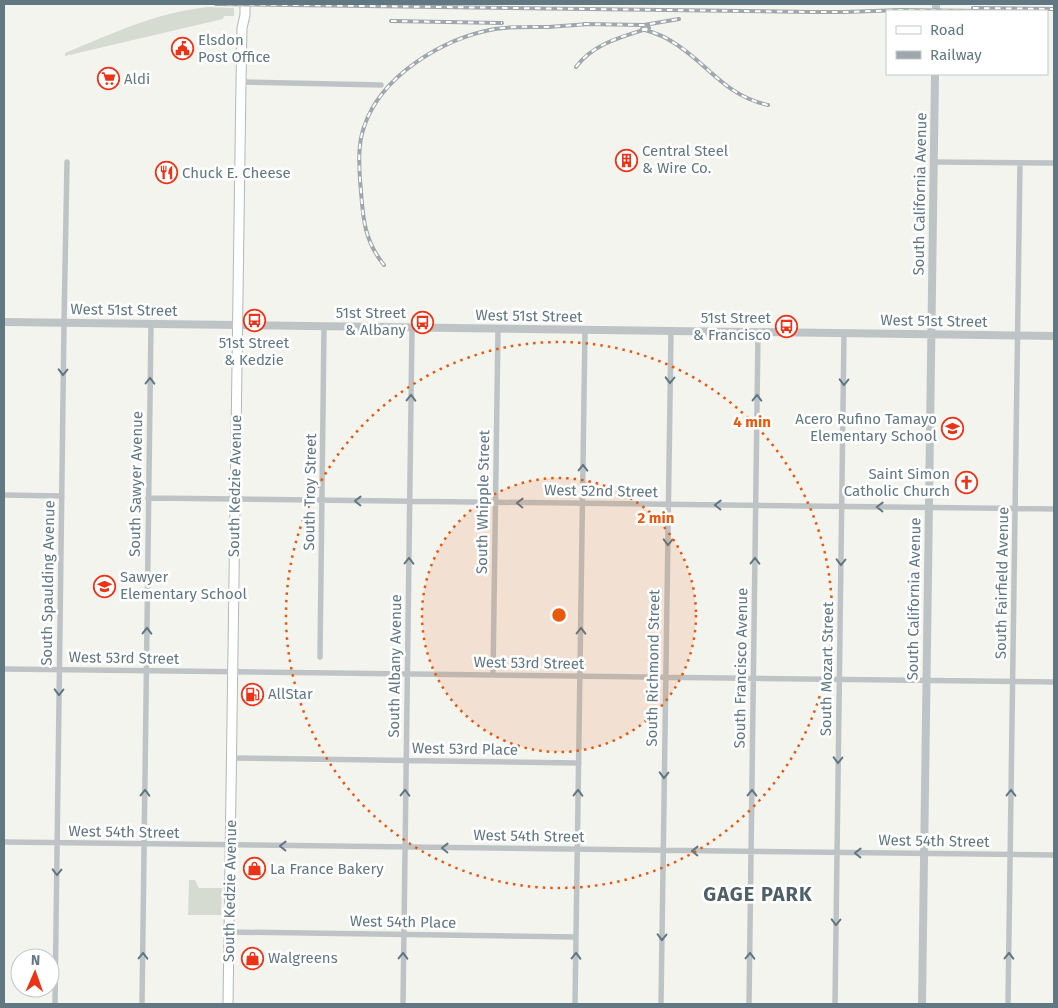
<svg xmlns="http://www.w3.org/2000/svg" width="1058" height="1008" font-family="'Fira Sans',sans-serif">
<style>
.green{fill:#d5dbd0}
.lines{fill:none;stroke-linecap:round;stroke-linejoin:round}
.secondary-casing{stroke:#b1b8bb;stroke-width:11}
.minor{stroke:#bec4c6;stroke-width:5.5}
.tertiary{stroke:#bec4c6;stroke-width:8}
.secondary{stroke:#fff;stroke-width:9}
.rail-casing{stroke:#9fa7ac;stroke-width:4}
.rail{stroke:#fff;stroke-width:2;stroke-dasharray:5.5;stroke-linecap:butt}
.oneway{stroke:#617782}
.ring{fill:none;stroke:#e8590c;stroke-width:2.5;stroke-dasharray:2.5 5}
.labels{text-anchor:middle;stroke-width:5;stroke-linejoin:round;paint-order:stroke}
.poi-label{font-size:15px;fill:#617782;stroke:#fff;text-anchor:start}
.street-label{font-size:15px;fill:#617782;stroke:#fff}
.district-label{font-size:20px;font-weight:bold;letter-spacing:1px;fill:#4f5f67;stroke:#fff}
.centre{fill:#e8590c;stroke:#fff;stroke-width:2.5}
.ring-label{font-size:15px;text-anchor:middle;font-weight:bold;fill:#e8590c;stroke:#fff;stroke-width:5;stroke-linejoin:round;paint-order:stroke}
</style>
<rect width="100%" height="100%" fill="#f4f4ef"/>
<!-- green -->
<path class="green" d="M208,7L234,8V16H224L223,19L65,56V53C111,34 157,12 208,7Z
M189,880H195L199,888H222L221,915H188Z"/>
<g class="lines">
<defs>
<path id="secondary" d="M228,1004L241,82L242,28L245,15V4"/>
</defs>
<!-- secondary casing -->
<use href="#secondary" class="secondary-casing"/>
<!-- minor -->
<path class="minor" d="M241,82L381,85
M934,162L1054,163
M4,495L62,496
M148,498L1054,509
M320,657L324,327
M4,669L1054,682
M493,675L498,329
M231,758L579,763
M4,842L1054,855
M229,932L576,937
M55,1004L64,323L67,162
M142,1004L151,324
M403,1004L412,328
M575,1004L585,330
M661,1004L671,331
M749,1004L758,332
M835,1004L844,334
M1008,1004L1020,163"/>
<!-- tertiary -->
<path class="tertiary" d="M936,11V4
M4,322L1054,336
M922,1004L935,74"/>
<!-- secondary -->
<use href="#secondary" class="secondary"/>
<defs>
<path id="rail" d="M216,4L813,12H845L901,10L981,11
M973,8L1054,9
M391,21L502,23
M584,24L644,25L679,19
M642,29C652,32 662,35 671,41C707,62 723,95 768,105
M576,67C594,43 622,37 649,28
M384,265C362,238 363,213 360,180C359,162 358,144 364,127C381,75 444,38 495,29C512,26 530,27 548,27C562,26 576,25 589,24"/>
</defs>
<!-- rail casing -->
<use href="#rail" class="rail-casing"/>
<!-- rail -->
<use href="#rail" class="rail"/>
</g>
<!-- one-way arrows -->
<defs><path id="oneway-chevron" d="M-2-3.5L2.5 0L-2 3.5" fill="none" stroke-width="1.6" stroke-linecap="round" stroke-linejoin="round" transform="scale(1.25)"/></defs>
<g class="oneway">
<use href="#oneway-chevron" transform="translate(63 372) rotate(91)"/>
<use href="#oneway-chevron" transform="translate(670 380) rotate(91)"/>
<use href="#oneway-chevron" transform="translate(150 381) rotate(-89)"/>
<use href="#oneway-chevron" transform="translate(844 382) rotate(91)"/>
<use href="#oneway-chevron" transform="translate(411 398) rotate(-89)"/>
<use href="#oneway-chevron" transform="translate(757 398) rotate(-89)"/>
<use href="#oneway-chevron" transform="translate(583 468) rotate(-89)"/>
<use href="#oneway-chevron" transform="translate(358 501) rotate(-179)"/>
<use href="#oneway-chevron" transform="translate(520 503) rotate(-179)"/>
<use href="#oneway-chevron" transform="translate(718 505) rotate(-179)"/>
<use href="#oneway-chevron" transform="translate(880 507) rotate(-179)"/>
<use href="#oneway-chevron" transform="translate(668 542) rotate(91)"/>
<use href="#oneway-chevron" transform="translate(409 561) rotate(-89)"/>
<use href="#oneway-chevron" transform="translate(755 561) rotate(-89)"/>
<use href="#oneway-chevron" transform="translate(841 562) rotate(91)"/>
<use href="#oneway-chevron" transform="translate(147 631) rotate(-89)"/>
<use href="#oneway-chevron" transform="translate(581 631) rotate(-89)"/>
<use href="#oneway-chevron" transform="translate(59 692) rotate(91)"/>
<use href="#oneway-chevron" transform="translate(838 760) rotate(91)"/>
<use href="#oneway-chevron" transform="translate(664 775) rotate(91)"/>
<use href="#oneway-chevron" transform="translate(145 793) rotate(-89)"/>
<use href="#oneway-chevron" transform="translate(405 793) rotate(-89)"/>
<use href="#oneway-chevron" transform="translate(578 793) rotate(-89)"/>
<use href="#oneway-chevron" transform="translate(752 793) rotate(-89)"/>
<use href="#oneway-chevron" transform="translate(1011 793) rotate(-89)"/>
<use href="#oneway-chevron" transform="translate(283 846) rotate(-179)"/>
<use href="#oneway-chevron" transform="translate(445 848) rotate(-179)"/>
<use href="#oneway-chevron" transform="translate(695 851) rotate(-179)"/>
<use href="#oneway-chevron" transform="translate(858 853) rotate(-179)"/>
<use href="#oneway-chevron" transform="translate(57 872) rotate(91)"/>
<use href="#oneway-chevron" transform="translate(836 922) rotate(91)"/>
<use href="#oneway-chevron" transform="translate(662 937) rotate(91)"/>
<use href="#oneway-chevron" transform="translate(143 956) rotate(-89)"/>
<use href="#oneway-chevron" transform="translate(403 956) rotate(-89)"/>
<use href="#oneway-chevron" transform="translate(576 956) rotate(-89)"/>
<use href="#oneway-chevron" transform="translate(750 956) rotate(-89)"/>
<use href="#oneway-chevron" transform="translate(1009 956) rotate(-89)"/>
</g>
<!-- distance rings -->
<circle cx="559" cy="615" r="137" fill="#e8590c" fill-opacity=".12"/>
<g class="ring">
<circle cx="559" cy="615" r="137"/>
<circle cx="559" cy="615" r="273"/>
</g>
<!-- icons -->
<defs>
<symbol id="civic-ring" viewBox="-11 -11 22 22"><circle r="9.5" fill="#fff" stroke="#ec3317" stroke-width="1.5"/><path d="M-.6-6.5H3V-4.5H.6V-3L4-1V1h2V6H-6V1h2V-1L-.6-3ZM-1.2 2.5V6h2.4V2.5Z" fill="#ec3317"/></symbol>
<symbol id="supermarket-ring" viewBox="-11 -11 22 22"><circle r="9.5" fill="#fff" stroke="#ec3317" stroke-width="1.5"/><path d="M-6-5.5h2.5l.6 2H6L4.5 2H-2.5L-4.4-4H-6ZM-1.5 3.2a1.3 1.3 0 1 0 .1 0ZM3 3.2a1.3 1.3 0 1 0 .1 0Z" fill="#ec3317"/></symbol>
<symbol id="building-ring" viewBox="-11 -11 22 22"><circle r="9.5" fill="#fff" stroke="#ec3317" stroke-width="1.5"/><path d="M-4-6H4V6H1V3H-1V6H-4ZM-2.5-4.3h1.7v1.8h-1.7ZM.8-4.3h1.7v1.8H.8ZM-2.5-1h1.7V.8h-1.7ZM.8-1h1.7V.8H.8Z" fill="#ec3317"/></symbol>
<symbol id="restaurant-ring" viewBox="-11 -11 22 22"><circle r="9.5" fill="#fff" stroke="#ec3317" stroke-width="1.5"/><path d="M-5-6h1v4h1v-4h1v4h1v-4h1v5L-1.5 .5V6h-2V.5L-5-1ZM5-6V6H3V1.5H1.5Q1.5-4 5-6Z" fill="#ec3317"/></symbol>
<symbol id="bus-ring" viewBox="-11 -11 22 22"><circle r="9.5" fill="#fff" stroke="#ec3317" stroke-width="1.5"/><path d="M-5-6H5V4H4V6H2V4H-2V6H-4V4H-5ZM-3.5-4V0h7V-4ZM-3.5 1.2v1.5H-2V1.2ZM2 1.2v1.5H3.5V1.2Z" fill="#ec3317"/></symbol>
<symbol id="school-ring" viewBox="-11 -11 22 22"><circle r="9.5" fill="#fff" stroke="#ec3317" stroke-width="1.5"/><path d="M0-5L7-2L0 1L-7-2ZM-4 1L0 2.5L4 1V4Q0 6-4 4Z" fill="#ec3317"/></symbol>
<symbol id="church-ring" viewBox="-11 -11 22 22"><circle r="9.5" fill="#fff" stroke="#ec3317" stroke-width="1.5"/><path d="M-1.2-6h2.4v3.5h3.3v2.4h-3.3V6h-2.4V-.1h-3.3v-2.4h3.3Z" fill="#ec3317"/></symbol>
<symbol id="fuel-ring" viewBox="-11 -11 22 22"><circle r="9.5" fill="#fff" stroke="#ec3317" stroke-width="1.5"/><path d="M-5.5-6h7V0h2V4h1.3V-2.5L3-4.5l.8-.8L6-3V5H2.5V1h-1V6h-7ZM-4.2-4.7v3.2H.2V-4.7Z" fill="#ec3317"/></symbol>
<symbol id="shop-ring" viewBox="-11 -11 22 22"><circle r="9.5" fill="#fff" stroke="#ec3317" stroke-width="1.5"/><path d="M-5-2.5h2.3a2.7 3.5 0 0 1 5.4 0H5L5.5 6h-11ZM-1.5-2.5h3a1.5 2.3 0 0 0-3 0Z" fill="#ec3317"/></symbol>
</defs>
<g fill-rule="evenodd">
<use href="#civic-ring" x="170" y="36" width="25" height="25"/>
<use href="#supermarket-ring" x="96" y="66" width="25" height="25"/>
<use href="#building-ring" x="614" y="148" width="25" height="25"/>
<use href="#restaurant-ring" x="154" y="160" width="25" height="25"/>
<use href="#bus-ring" x="242" y="308" width="25" height="25"/>
<use href="#bus-ring" x="410" y="310" width="25" height="25"/>
<use href="#bus-ring" x="774" y="314" width="25" height="25"/>
<use href="#school-ring" x="940" y="416" width="25" height="25"/>
<use href="#church-ring" x="954" y="470" width="25" height="25"/>
<use href="#school-ring" x="92" y="574" width="25" height="25"/>
<use href="#fuel-ring" x="240" y="682" width="25" height="25"/>
<use href="#shop-ring" x="242" y="856" width="25" height="25"/>
<use href="#shop-ring" x="240" y="946" width="25" height="25"/>
</g>
<g class="labels">
<!-- poi labels -->
<g class="poi-label">
<text x="198" y="45">Elsdon<tspan x="198" dy="17">Post Office</tspan></text>
<text x="124" y="84">Aldi</text>
<text x="642" y="156">Central Steel<tspan x="642" dy="17">&amp; Wire Co.</tspan></text>
<text x="182" y="178">Chuck E. Cheese</text>
<text x="406" y="318" text-anchor="end">51st Street<tspan x="406" dy="17">&amp; Albany</tspan></text>
<text x="771" y="323" text-anchor="end">51st Street<tspan x="771" dy="17">&amp; Francisco</tspan></text>
<text x="254" y="348" text-anchor="middle">51st Street<tspan x="254" dy="17">&amp; Kedzie</tspan></text>
<text x="937" y="424" text-anchor="end">Acero Rufino Tamayo<tspan x="937" dy="17">Elementary School</tspan></text>
<text x="950" y="479" text-anchor="end">Saint Simon<tspan x="950" dy="17">Catholic Church</tspan></text>
<text x="120" y="582">Sawyer<tspan x="120" dy="17">Elementary School</tspan></text>
<text x="268" y="699">AllStar</text>
<text x="270" y="874">La France Bakery</text>
<text x="268" y="963">Walgreens</text>
</g>
<!-- street labels -->
<g class="street-label">
<text transform="translate(920 194) rotate(-89)" y="5">South California Avenue</text>
<text transform="translate(124 310) rotate(1)" y="5">West 51st Street</text>
<text transform="translate(529 316) rotate(1)" y="5">West 51st Street</text>
<text transform="translate(934 321) rotate(1)" y="5">West 51st Street</text>
<text transform="translate(136 484) rotate(-89)" y="5">South Sawyer Avenue</text>
<text transform="translate(235 486) rotate(-89)" y="5">South Kedzie Avenue</text>
<text transform="translate(601 491) rotate(1)" y="5">West 52nd Street</text>
<text transform="translate(310 492) rotate(-89)" y="5">South Troy Street</text>
<text transform="translate(483 502) rotate(-89)" y="5">South Whipple Street</text>
<text transform="translate(48 583) rotate(-89)" y="5">South Spaulding Avenue</text>
<text transform="translate(1002 583) rotate(-89)" y="5">South Fairfield Avenue</text>
<text transform="translate(914 599) rotate(-89)" y="5">South California Avenue</text>
<text transform="translate(124 658) rotate(1)" y="5">West 53rd Street</text>
<text transform="translate(529 663) rotate(1)" y="5">West 53rd Street</text>
<text transform="translate(395 666) rotate(-89)" y="5">South Albany Avenue</text>
<text transform="translate(653 668) rotate(-89)" y="5">South Richmond Street</text>
<text transform="translate(741 668) rotate(-89)" y="5">South Francisco Avenue</text>
<text transform="translate(827 669) rotate(-89)" y="5">South Mozart Street</text>
<text transform="translate(465 749) rotate(1)" y="5">West 53rd Place</text>
<text transform="translate(124 832) rotate(1)" y="5">West 54th Street</text>
<text transform="translate(529 836) rotate(1)" y="5">West 54th Street</text>
<text transform="translate(934 841) rotate(1)" y="5">West 54th Street</text>
<text transform="translate(230 891) rotate(-89)" y="5">South Kedzie Avenue</text>
<text transform="translate(403 922) rotate(1)" y="5">West 54th Place</text>
</g>
<!-- district labels -->
<g class="district-label">
<text x="758" y="901">GAGE PARK</text>
</g>
</g>
<circle cx="559" cy="615" r="8" class="centre"/>
<g class="ring-label">
<text x="752" y="427">4 min</text>
<text x="656" y="523">2 min</text>
</g>
<!-- border -->
<rect width="1058" height="1008" fill="none" stroke="#617782" stroke-width="10"/>
<!-- legend -->
<rect x="886" y="10" width="162" height="65" fill="#ffffff" stroke="#c0c9cd"/>
<rect x="896" y="26" width="25" height="8" fill="#ffffff" stroke="#c0c9cd"/>
<text x="930" y="35" font-size="15" fill="#617782">Road</text>
<rect x="896" y="51" width="25" height="8" fill="#9fa7ac" stroke="#c0c9cd"/>
<text x="930" y="60" font-size="15" fill="#617782">Railway</text>
<!-- north arrow -->
<g transform="translate(35 973) rotate(2)"><circle r="24" fill="#ffffff" stroke="#c0c9cd"/>
<path d="M0-4L9 19L0 12L-9 19Z" fill="#ec3317"/>
<text y="-8" font-size="14" font-weight="bold" text-anchor="middle" fill="#617782">N</text>
</g>
</svg>
